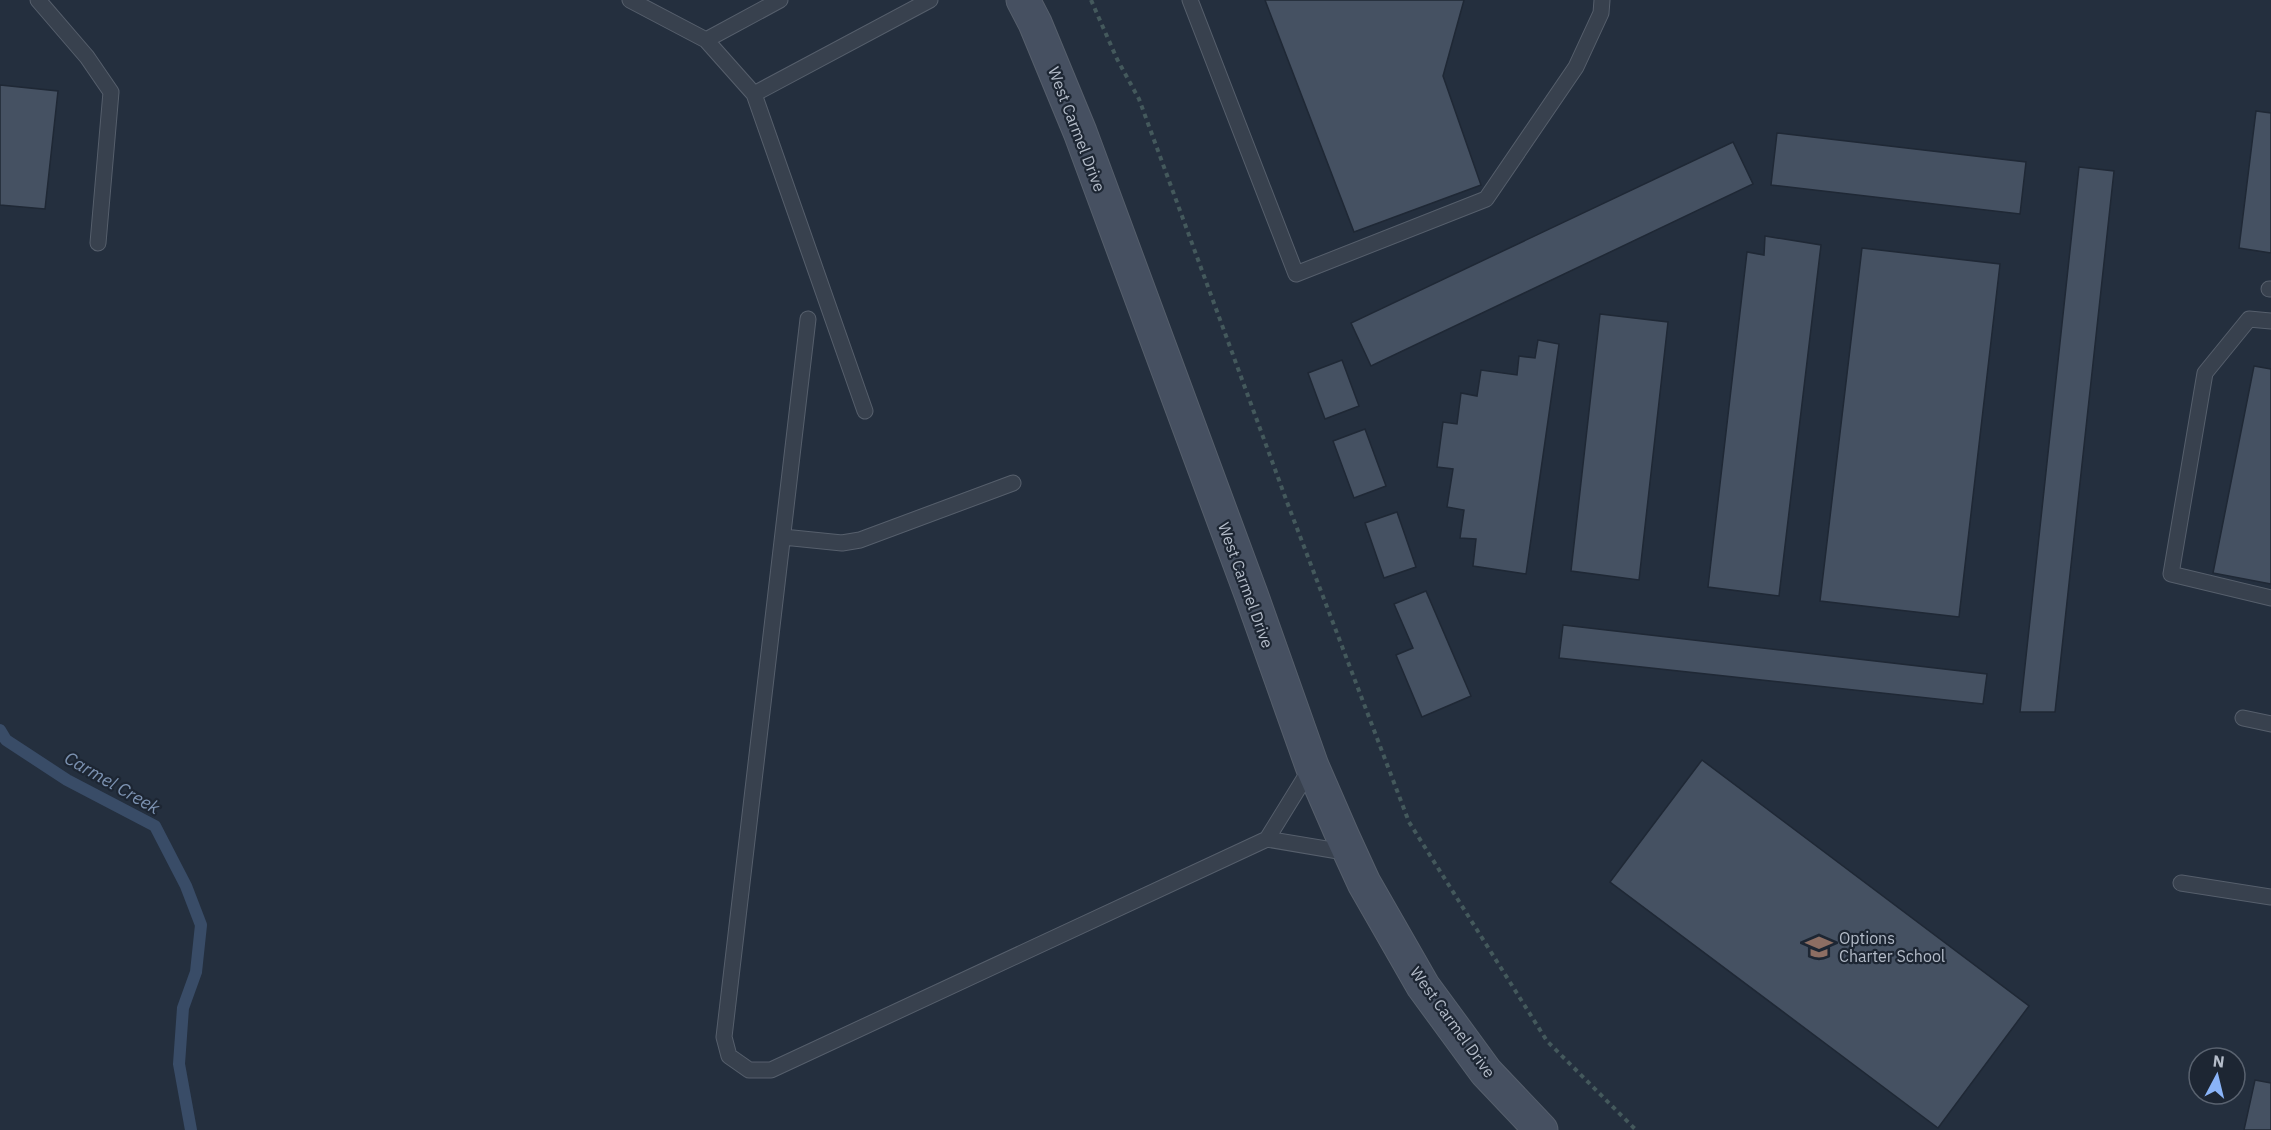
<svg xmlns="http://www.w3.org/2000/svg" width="2271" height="1130" font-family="'IBM Plex Sans',sans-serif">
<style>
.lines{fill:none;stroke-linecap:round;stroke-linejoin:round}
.stream{stroke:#394c67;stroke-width:12}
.building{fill:#455162;stroke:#1f2835;stroke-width:1.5}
.lane-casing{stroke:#565f6c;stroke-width:17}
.secondary-casing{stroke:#565f6c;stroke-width:35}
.path{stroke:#44595c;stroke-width:4;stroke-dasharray:4.5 4.5;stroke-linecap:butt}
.lane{stroke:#38414e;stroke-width:15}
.secondary{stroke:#465061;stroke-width:33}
.labels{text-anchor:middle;stroke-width:4.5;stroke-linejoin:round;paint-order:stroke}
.street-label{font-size:16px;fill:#b4bcc9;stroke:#1d2633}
.poi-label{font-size:16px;fill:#b4bcc9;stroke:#1d2633;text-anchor:start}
.water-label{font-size:18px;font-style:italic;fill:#7c92b1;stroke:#1d2633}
</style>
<rect width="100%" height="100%" fill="#242f3e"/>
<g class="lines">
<!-- stream -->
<path class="stream" d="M0,730L6,740L67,780L155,826L186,886L201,925L196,972L183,1008L179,1064L191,1130"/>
</g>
<!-- building -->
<path class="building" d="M1265,0H1464L1443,76L1481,185L1354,232Z
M0,85L58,91L45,209L0,205Z
M2256,111L2271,113V253L2239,248Z
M1777,133L2026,162L2020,214L1771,185Z
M1733,142L1753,184L1371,366L1351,323Z
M2079,167L2114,171L2055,712H2020Z
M1765,236L1821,245L1779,596L1708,587L1747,252L1764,255Z
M1862,248L2000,264L1959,617L1820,601Z
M1600,314L1668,322L1639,580L1571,571Z
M1538,340L1559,344L1526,574L1473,566L1476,539L1460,538L1464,510L1447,507L1453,469L1437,467L1443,422L1457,424L1461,393L1477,396L1481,370L1517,375L1519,356L1535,358Z
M1342,360L1359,406L1325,419L1308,373Z
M2254,366L2271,369V584L2213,573Z
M1365,429L1386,486L1354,498L1333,441Z
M1397,512L1416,567L1384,578L1365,523Z
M1426,591L1471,696L1422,717L1396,655L1413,648L1394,604Z
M1563,625L1987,674L1983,704L1559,658Z
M1702,760L2029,1006L1938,1128L1610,882Z
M2255,1080L2271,1083V1130H2244Z"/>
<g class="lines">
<defs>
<path id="lane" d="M38,0L87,57L111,92L98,243
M630,0L706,40L780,0
M1190,0L1296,274L1486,199L1576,67L1601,13L1602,0
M706,40L754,94
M2269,289H2271
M808,319L724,1037L729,1056L749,1070H771L1267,839L1350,853
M2271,321L2249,319L2205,373L2171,574L2271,598
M865,411L754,94L930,0
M783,537L842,543L860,540L1013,483
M2243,718L2271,724
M1267,839L1312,766
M2181,883L2271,897"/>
<path id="secondary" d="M1023,0L1035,23L1080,132L1251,594L1312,766L1342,835L1364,883L1423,986L1486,1072L1541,1130"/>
</defs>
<!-- lane casing -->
<use href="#lane" class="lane-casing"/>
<!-- secondary casing -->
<use href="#secondary" class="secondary-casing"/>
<!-- path -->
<path class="path" d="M1091,0L1117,59L1139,99L1287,502L1409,822L1547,1041L1636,1130"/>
<!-- lane -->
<use href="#lane" class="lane"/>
<!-- secondary -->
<use href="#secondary" class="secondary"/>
</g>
<!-- icons -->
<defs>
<symbol id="school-bare" viewBox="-9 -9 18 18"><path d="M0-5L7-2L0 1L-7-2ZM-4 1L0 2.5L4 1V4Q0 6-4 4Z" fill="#8d6e63" stroke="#1d2633" stroke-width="2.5" paint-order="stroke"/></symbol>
</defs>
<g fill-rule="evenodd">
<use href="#school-bare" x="1800" y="928" width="38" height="38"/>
</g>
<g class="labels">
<!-- street labels -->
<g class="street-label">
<text transform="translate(1077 129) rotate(69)" y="6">West Carmel Drive</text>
<text transform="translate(1246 585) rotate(70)" y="6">West Carmel Drive</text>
<text transform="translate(1453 1022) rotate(54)" y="6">West Carmel Drive</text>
</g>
<!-- poi labels -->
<g class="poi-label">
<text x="1839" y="944">Options<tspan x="1839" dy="18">Charter School</tspan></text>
</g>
<!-- water labels -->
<g class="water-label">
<text transform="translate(112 783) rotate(30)" y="6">Carmel Creek</text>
</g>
</g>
<!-- north arrow -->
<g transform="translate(2217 1076) rotate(7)"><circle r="28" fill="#1d2633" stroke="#59626f" stroke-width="1.5"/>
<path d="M0-4.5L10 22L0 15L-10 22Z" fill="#8ab4f8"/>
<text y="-9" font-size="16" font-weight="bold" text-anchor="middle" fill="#b4bcc9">N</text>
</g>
</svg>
